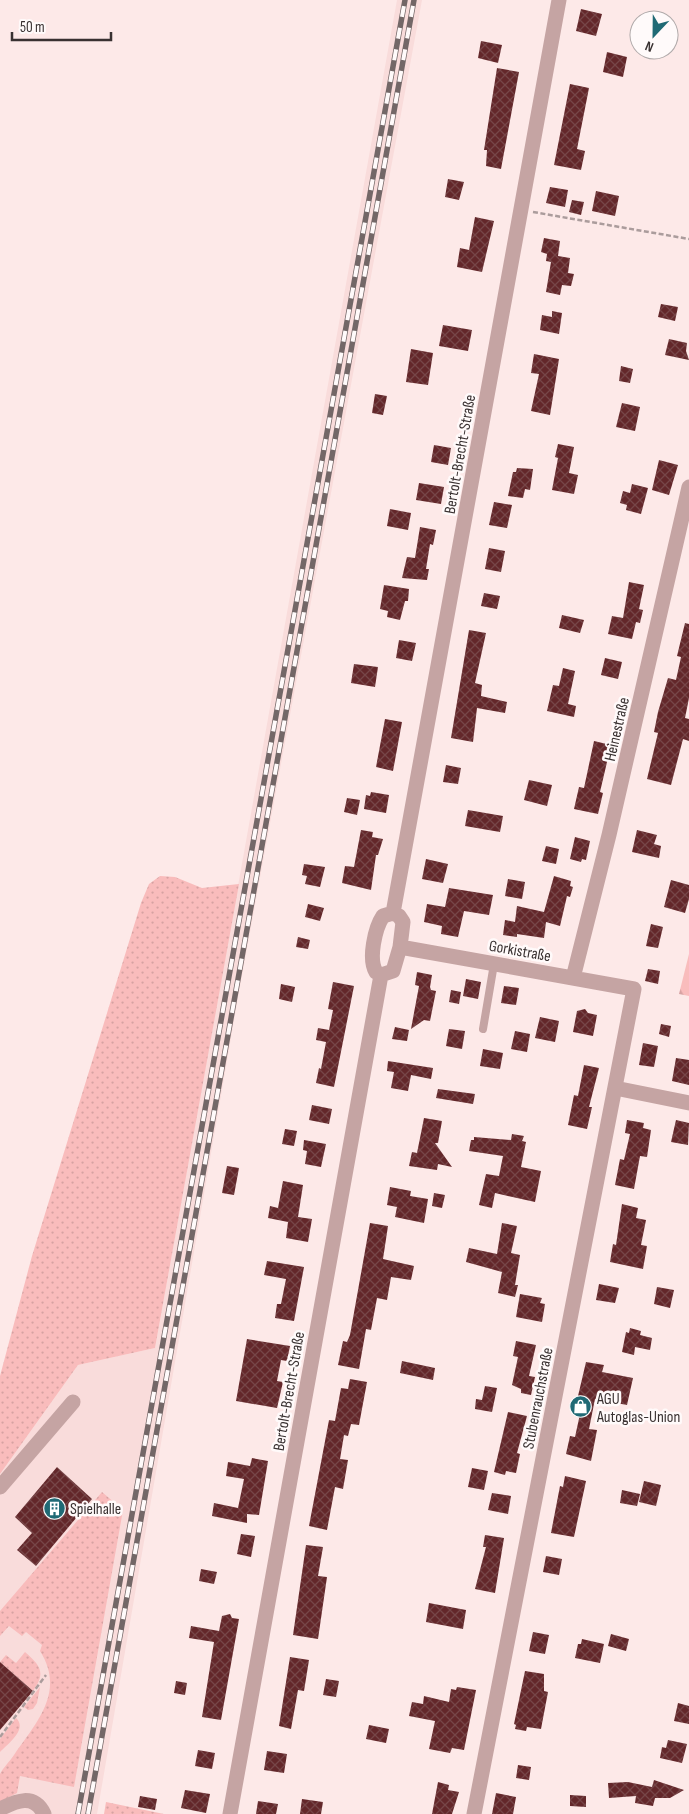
<svg xmlns="http://www.w3.org/2000/svg" width="689" height="1814" font-family="'Sofia Sans Condensed',sans-serif">
<style>
.built{fill:#f9dcdb}
.green{fill:url(#green-dots)}
.forest{fill:url(#forest-firs)}
.building{fill:url(#building-cross-hatch)}
.lines{fill:none;stroke-linecap:round;stroke-linejoin:round}
.path{stroke:#ab9c9c;stroke-width:2.5;stroke-dasharray:5 2.5;stroke-linecap:butt}
.lane{stroke:#c5a4a3;stroke-width:8}
.street{stroke:#c5a4a3;stroke-width:15}
.rail-casing{stroke:#736767;stroke-width:5.5}
.rail{stroke:#fffafa;stroke-width:4;stroke-dasharray:11;stroke-linecap:butt}
.labels{text-anchor:middle;stroke-width:5;stroke-linejoin:round;paint-order:stroke}
.street-label{font-size:16px;fill:#393131;stroke:#fffafa}
.poi-label{font-size:16px;fill:#393131;stroke:#fffafa;text-anchor:start}
</style>
<defs>
<pattern id="green-dots" width="8" height="8" patternUnits="userSpaceOnUse" patternTransform="scale(1.25)"><rect width="8" height="8" fill="#f9bcbc"/><path d="M2 2h.1M6 6h.1" fill="none" stroke="#d6a2a2" stroke-width="1.8" stroke-linecap="round"/></pattern>
<pattern id="forest-firs" width="22" height="20" patternUnits="userSpaceOnUse" patternTransform="scale(1.25)"><rect width="22" height="20" fill="#f9bcbc"/><path d="M5 1l3.5 6h-7zM16 11l3.5 6h-7z" fill="#d6a2a2"/></pattern>
<pattern id="building-cross-hatch" width="8" height="8" patternUnits="userSpaceOnUse" patternTransform="scale(1.25)"><rect width="8" height="8" fill="#63272a"/><path d="M0 0l8 8M0 8l8-8" fill="none" stroke="#764648"/></pattern>
</defs>
<rect width="100%" height="100%" fill="#fde9e8"/>
<!-- built -->
<path class="built" d="M397,0H422L238,997L97,1814H0V1474L78,1365L155,1348Z"/>
<!-- green -->
<path class="green" d="M160,876L175,877L202,888L239,884L155,1348L78,1365L0,1474V1376L32,1256L141,903L149,884Z
M102,1492L123,1510L74,1787L20,1776L17,1793L0,1802C0,1794 0,1782 0,1774C3,1768 10,1761 14,1755C36,1723 66,1692 40,1651L42,1645L26,1632L22,1636L9,1626L0,1636V1611Z
M25,1652C41,1666 46,1673 33,1691L0,1662L6,1655L16,1663Z
M40,1687L37,1703L33,1709L28,1710L24,1707Z
M16,1718C28,1729 8,1744 0,1752V1739Z
M106,1802L164,1814H104Z"/>
<!-- forest -->
<path class="forest" d="M689,954V996L679,994Z"/>
<!-- building -->
<path class="building" d="M581,9L602,14L596,36L576,31Z
M481,41L502,45L498,63L478,58Z
M607,52L627,57L623,77L603,72Z
M497,68L519,72L501,169L486,166L487,150H484Z
M570,84L589,88L577,149L585,151L581,170L554,165Z
M448,179L464,182L459,200L445,197Z
M550,187L568,190L565,207L546,203Z
M596,191L619,196L615,216L592,211Z
M572,200L584,202L581,215L569,212Z
M475,217L494,221L482,272L457,267L460,248L469,250Z
M544,238L560,241L558,256L570,258L568,273L574,274L571,286L562,285L560,295L546,292L551,262L546,261L547,254L541,252Z
M661,304L678,307L675,321L658,317Z
M552,311L562,313L559,334L540,330L542,315L552,317Z
M443,325L472,330L468,351L439,346Z
M669,339L687,343L686,351L689,360L665,355Z
M411,349L433,353L428,385L406,382Z
M534,354L559,359L550,415L531,411L539,374L531,373Z
M621,366L633,369L630,383L619,381Z
M375,394L387,396L383,415L372,413Z
M622,403L640,407L635,431L616,427Z
M558,444L574,447L569,473L578,475L574,494L552,490L558,458L555,457Z
M434,445L451,448L448,465L431,462Z
M659,460L678,465L669,495L652,490Z
M517,468L533,469L530,490L525,489L523,498L508,496L513,472H516Z
M419,483L444,487L441,504L416,500Z
M632,484L648,488L641,514L626,510L627,505L620,503L623,491L630,493Z
M494,502L512,505L507,528L489,525Z
M390,509L411,513L408,530L387,526Z
M420,527L436,530L433,545L430,544L426,569H429L427,580L402,578L407,557L415,558Z
M489,548L505,551L501,572L485,569Z
M629,582L644,585L639,609L643,610L640,623L636,622L632,639L608,634L612,616L623,618Z
M384,585L409,589L408,601H405L400,620L387,617L388,611L380,609Z
M484,593L500,596L497,609L481,606Z
M562,615L584,620L580,633L559,628Z
M685,623L689,624V698L685,718L689,719V741L683,739L671,785L647,779L658,733L654,732L658,712L668,678L676,680L681,657L677,656Z
M469,630L486,633L475,683L482,685L481,696L507,702L505,713L477,708L473,742L451,738Z
M399,640L416,643L412,661L396,658Z
M605,658L622,662L618,679L601,675Z
M354,664L378,667L375,687L351,683Z
M563,668L575,671L568,704L576,706L574,717L547,711L553,685L559,686Z
M385,719L402,722L393,771L376,767Z
M594,741L611,745L600,792L603,793L598,814L574,809L579,787L584,788Z
M446,765L461,768L458,784L443,782Z
M529,780L552,785L547,806L524,800Z
M371,792L389,795L386,813L364,809L366,795L370,796Z
M347,798L360,800L357,815L344,812Z
M468,810L503,816L500,832L465,826Z
M361,830L373,832L372,837L383,839L378,855H376L371,890L342,883L345,866L354,867Z
M637,830L657,835L654,844L661,846L659,858L632,852Z
M575,837L590,841L586,860L582,859L581,862L570,859Z
M546,846L559,849L556,864L542,861Z
M426,859L448,864L443,883L422,879Z
M304,864L325,867L320,887L305,884L307,876L302,875Z
M554,876L571,881L570,886L573,887L570,897L567,896L560,926L546,922L544,938L517,934V937L503,935L505,920L515,922L517,906L544,912Z
M508,879L525,882L522,899L505,896Z
M671,880L689,885V899L685,913L664,907Z
M449,888L493,895L489,915L464,911L458,937L441,934L442,926L424,922L427,904L445,907Z
M308,904L324,908L320,921L305,917Z
M651,924L663,927L658,948L646,946Z
M298,937L310,940L308,949L296,947Z
M648,969L660,971L658,984L645,981Z
M417,972L432,975L430,987L431,990L436,991L430,1021L424,1020L411,1029L419,986L415,985Z
M466,979L481,982L478,999L463,996Z
M333,982L354,986L334,1087L316,1083L319,1068L321,1069L326,1042L316,1040L318,1028L329,1030L333,1010L328,1009Z
M281,984L295,987L292,1002L279,999Z
M504,986L519,988L516,1005L501,1003Z
M451,990L461,992L459,1004L449,1002Z
M585,1009L588,1013L597,1015L593,1036L573,1032L577,1011Z
M540,1017L559,1021L555,1042L535,1038Z
M661,1024L671,1026L669,1037L659,1034Z
M395,1027L409,1030L407,1041L392,1039Z
M449,1029L465,1031L462,1049L446,1046Z
M515,1031L530,1034L527,1052L511,1049Z
M643,1043L658,1046L654,1067L639,1065Z
M483,1049L503,1053L500,1069L480,1066Z
M676,1058L689,1060V1085L672,1081Z
M388,1061L433,1068L431,1079L411,1075L408,1091L391,1088L394,1072L387,1071Z
M584,1065L599,1068L589,1107H592L587,1129L568,1125L574,1095L578,1096Z
M438,1089L475,1094L473,1104L436,1098Z
M312,1105L332,1109L329,1124L309,1120Z
M424,1118L442,1121L438,1143H435L452,1167L438,1164L437,1170L409,1166L412,1152L417,1153Z
M627,1120L644,1123L643,1128L651,1130L647,1157L640,1156L634,1189L615,1185L620,1159L624,1160L630,1134L625,1133Z
M676,1120L689,1123L688,1145L671,1142Z
M285,1129L297,1131L294,1146L282,1144Z
M512,1134L524,1136L522,1141L526,1142L521,1167L541,1171L535,1202L495,1193L492,1208L479,1205L486,1174L499,1176L503,1156L469,1151L471,1140H474V1137L511,1140Z
M304,1140L326,1144L321,1167L305,1164L307,1151L303,1150Z
M227,1166L239,1168L234,1195L222,1193Z
M283,1181L303,1185L298,1217L312,1219L308,1242L286,1238L288,1222L268,1218L270,1206L278,1208Z
M390,1187L411,1191L410,1196L428,1199L424,1223L395,1217L397,1207L387,1205Z
M434,1193L445,1195L442,1208L432,1206Z
M622,1204L638,1208L636,1218L646,1220L641,1245L647,1246L643,1269L610,1262L613,1244L616,1245Z
M370,1223L388,1226L383,1259L414,1266L411,1280L391,1277L387,1300L377,1298L371,1330L366,1329L359,1369L338,1365L343,1341L347,1342L350,1335Z
M502,1223L517,1226L511,1253L520,1255L515,1285H518L515,1297L498,1293L502,1272L466,1262L469,1248L497,1254Z
M267,1261L304,1267L294,1321L275,1318L277,1304H281L286,1279L264,1275Z
M599,1284L619,1288L615,1303L596,1300Z
M657,1287L674,1290L670,1308L654,1304Z
M520,1294L542,1298L540,1303L545,1304L542,1322L516,1317Z
M630,1328L641,1331L640,1335L652,1338L650,1350L635,1347L634,1355L622,1352L626,1332L629,1333Z
M247,1339L290,1346L287,1361L281,1360L277,1381L283,1382L277,1408L236,1401Z
M516,1341L536,1345L529,1376L535,1377L531,1395L521,1393V1389L512,1385L518,1357L513,1356Z
M402,1361L435,1368L433,1380L400,1373Z
M586,1362L604,1365L602,1372L633,1378L627,1405L595,1399L589,1429L597,1430L591,1461L566,1454L570,1436L575,1437L580,1414L574,1413Z
M350,1379L367,1382L359,1425L351,1424L348,1436L344,1435L340,1459L348,1460L343,1489L335,1487L327,1530L309,1526L329,1420L335,1421L341,1388L348,1389Z
M485,1386L497,1388L492,1412L475,1409L476,1399L482,1400Z
M508,1412L527,1416L517,1453L520,1454L516,1473L506,1471L505,1475L494,1472Z
M252,1458L268,1461L259,1515L247,1514V1523L212,1516L214,1503L238,1508L244,1479L226,1476L228,1462L250,1466Z
M57,1467L92,1499L36,1566L17,1550L32,1533L15,1517Z
M472,1468L488,1471L484,1490L468,1487Z
M565,1476L586,1481L574,1537L551,1533L560,1486L563,1487Z
M644,1481L661,1485L656,1506L639,1502Z
M622,1490L640,1494L637,1506L620,1503Z
M492,1493L511,1496L508,1514L488,1510Z
M241,1534L255,1536L251,1557L237,1554Z
M485,1535L504,1538L495,1593L475,1589L486,1547H483Z
M306,1545L323,1547L318,1576L327,1577L318,1639L293,1635Z
M546,1556L562,1559L559,1575L543,1572Z
M201,1569L217,1572L214,1584L199,1581Z
M429,1603L466,1610L463,1629L426,1622Z
M230,1614L232,1618L239,1619L221,1720L202,1717L214,1642L189,1638L191,1626L219,1631L222,1616Z
M533,1632L549,1635L545,1654L529,1651Z
M611,1634L629,1639L626,1651L608,1646Z
M582,1639L604,1644L600,1663L575,1658L578,1644H581Z
M290,1657L309,1660L304,1691L298,1690L291,1729L279,1726Z
M0,1662L33,1691L0,1730Z
M525,1671L544,1674V1691L548,1692L541,1729L527,1727L526,1731L515,1729L516,1725L514,1724Z
M326,1679L339,1681L336,1697L323,1695Z
M176,1681L187,1683L185,1695L174,1693Z
M457,1687L476,1690L464,1750L452,1748L450,1753L429,1749L435,1721L409,1716L412,1702L423,1704L424,1696L449,1702L451,1689L456,1690Z
M678,1703L689,1706V1724L674,1721Z
M369,1725L389,1729L386,1743L366,1739Z
M668,1740L687,1744L682,1763L660,1758L662,1747L666,1748Z
M198,1750L215,1753L212,1769L195,1766Z
M267,1751L287,1754L284,1773L264,1770Z
M518,1765L531,1767L529,1780L516,1778Z
M654,1780L684,1790L670,1798H655L653,1806L635,1803L636,1796L609,1798L608,1783L628,1782L652,1787Z
M438,1782L449,1785L448,1790L459,1792L452,1814H432Z
M185,1790L210,1794L206,1813L181,1808Z
M496,1793L516,1797L513,1814H492Z
M570,1795L586,1796V1807L570,1806Z
M140,1796L157,1799L155,1810L138,1807Z
M302,1799L323,1802L321,1814H300Z
M258,1801L278,1804L276,1814H256Z"/>
<g class="lines">
<!-- path -->
<path class="path" d="M533,212L689,239
M0,1737L46,1675"/>
<!-- lane -->
<path class="lane" d="M483,1029L494,964"/>
<!-- street -->
<path class="street" d="M393,913L559,0
M393,913L399,916L403,922L400,947L393,971L381,975L376,972C368,959 375,928 383,916Z
M400,947L634,989L474,1814
M573,978L609,835L689,487
M615,1088L689,1103
M0,1487L73,1402
M0,1809C16,1801 34,1793 44,1814
M230,1814L381,975"/>
<defs>
<path id="rail" d="M78,1814L405,0
M88,1814L414,0"/>
</defs>
<!-- rail casing -->
<use href="#rail" class="rail-casing"/>
<!-- rail -->
<use href="#rail" class="rail"/>
</g>
<!-- icons -->
<defs>
<symbol id="shop-disc" viewBox="-11 -11 22 22"><circle r="9.5" fill="#206a75" stroke="#fffafa"/><path d="M-5-2.5h2.3a2.7 3.5 0 0 1 5.4 0H5L5.5 6h-11ZM-1.5-2.5h3a1.5 2.3 0 0 0-3 0Z" fill="#fff"/></symbol>
<symbol id="building-disc" viewBox="-11 -11 22 22"><circle r="9.5" fill="#206a75" stroke="#fffafa"/><path d="M-4-6H4V6H1V3H-1V6H-4ZM-2.5-4.3h1.7v1.8h-1.7ZM.8-4.3h1.7v1.8H.8ZM-2.5-1h1.7V.8h-1.7ZM.8-1h1.7V.8H.8Z" fill="#fff"/></symbol>
</defs>
<g fill-rule="evenodd">
<use href="#shop-disc" x="568" y="1394" width="25" height="25"/>
<use href="#building-disc" x="42" y="1496" width="25" height="25"/>
</g>
<g class="labels">
<!-- street labels -->
<g class="street-label">
<text transform="translate(459 454) rotate(-80)" y="6">Bertolt-Brecht-Straße</text>
<text transform="translate(616 729) rotate(-77)" y="6">Heinestraße</text>
<text transform="translate(520 950) rotate(10)" y="6">Gorkistraße</text>
<text transform="translate(288 1391) rotate(-80)" y="6">Bertolt-Brecht-Straße</text>
<text transform="translate(537 1398) rotate(-79)" y="6">Stubenrauchstraße</text>
</g>
<!-- poi labels -->
<g class="poi-label">
<text x="597" y="1404">AGU<tspan x="597" dy="18">Autoglas-Union</tspan></text>
<text x="70" y="1514">Spielhalle</text>
</g>
</g>
<!-- north arrow -->
<g transform="translate(654 35) rotate(202)"><circle r="24" fill="#fffafa" stroke="#b0aaaa"/>
<path d="M0-4L9 19L0 12L-9 19Z" fill="#206a75"/>
<text y="-8" font-size="14" font-weight="bold" text-anchor="middle" fill="#393131">N</text>
</g>
<!-- scale -->
<path d="M12 32v8h99v-8" fill="none" stroke="#393131" stroke-width="2.5"/>
<text x="20" y="32" font-size="15" fill="#393131" stroke="#fffafa" stroke-width="4" paint-order="stroke">50 m</text>
</svg>
